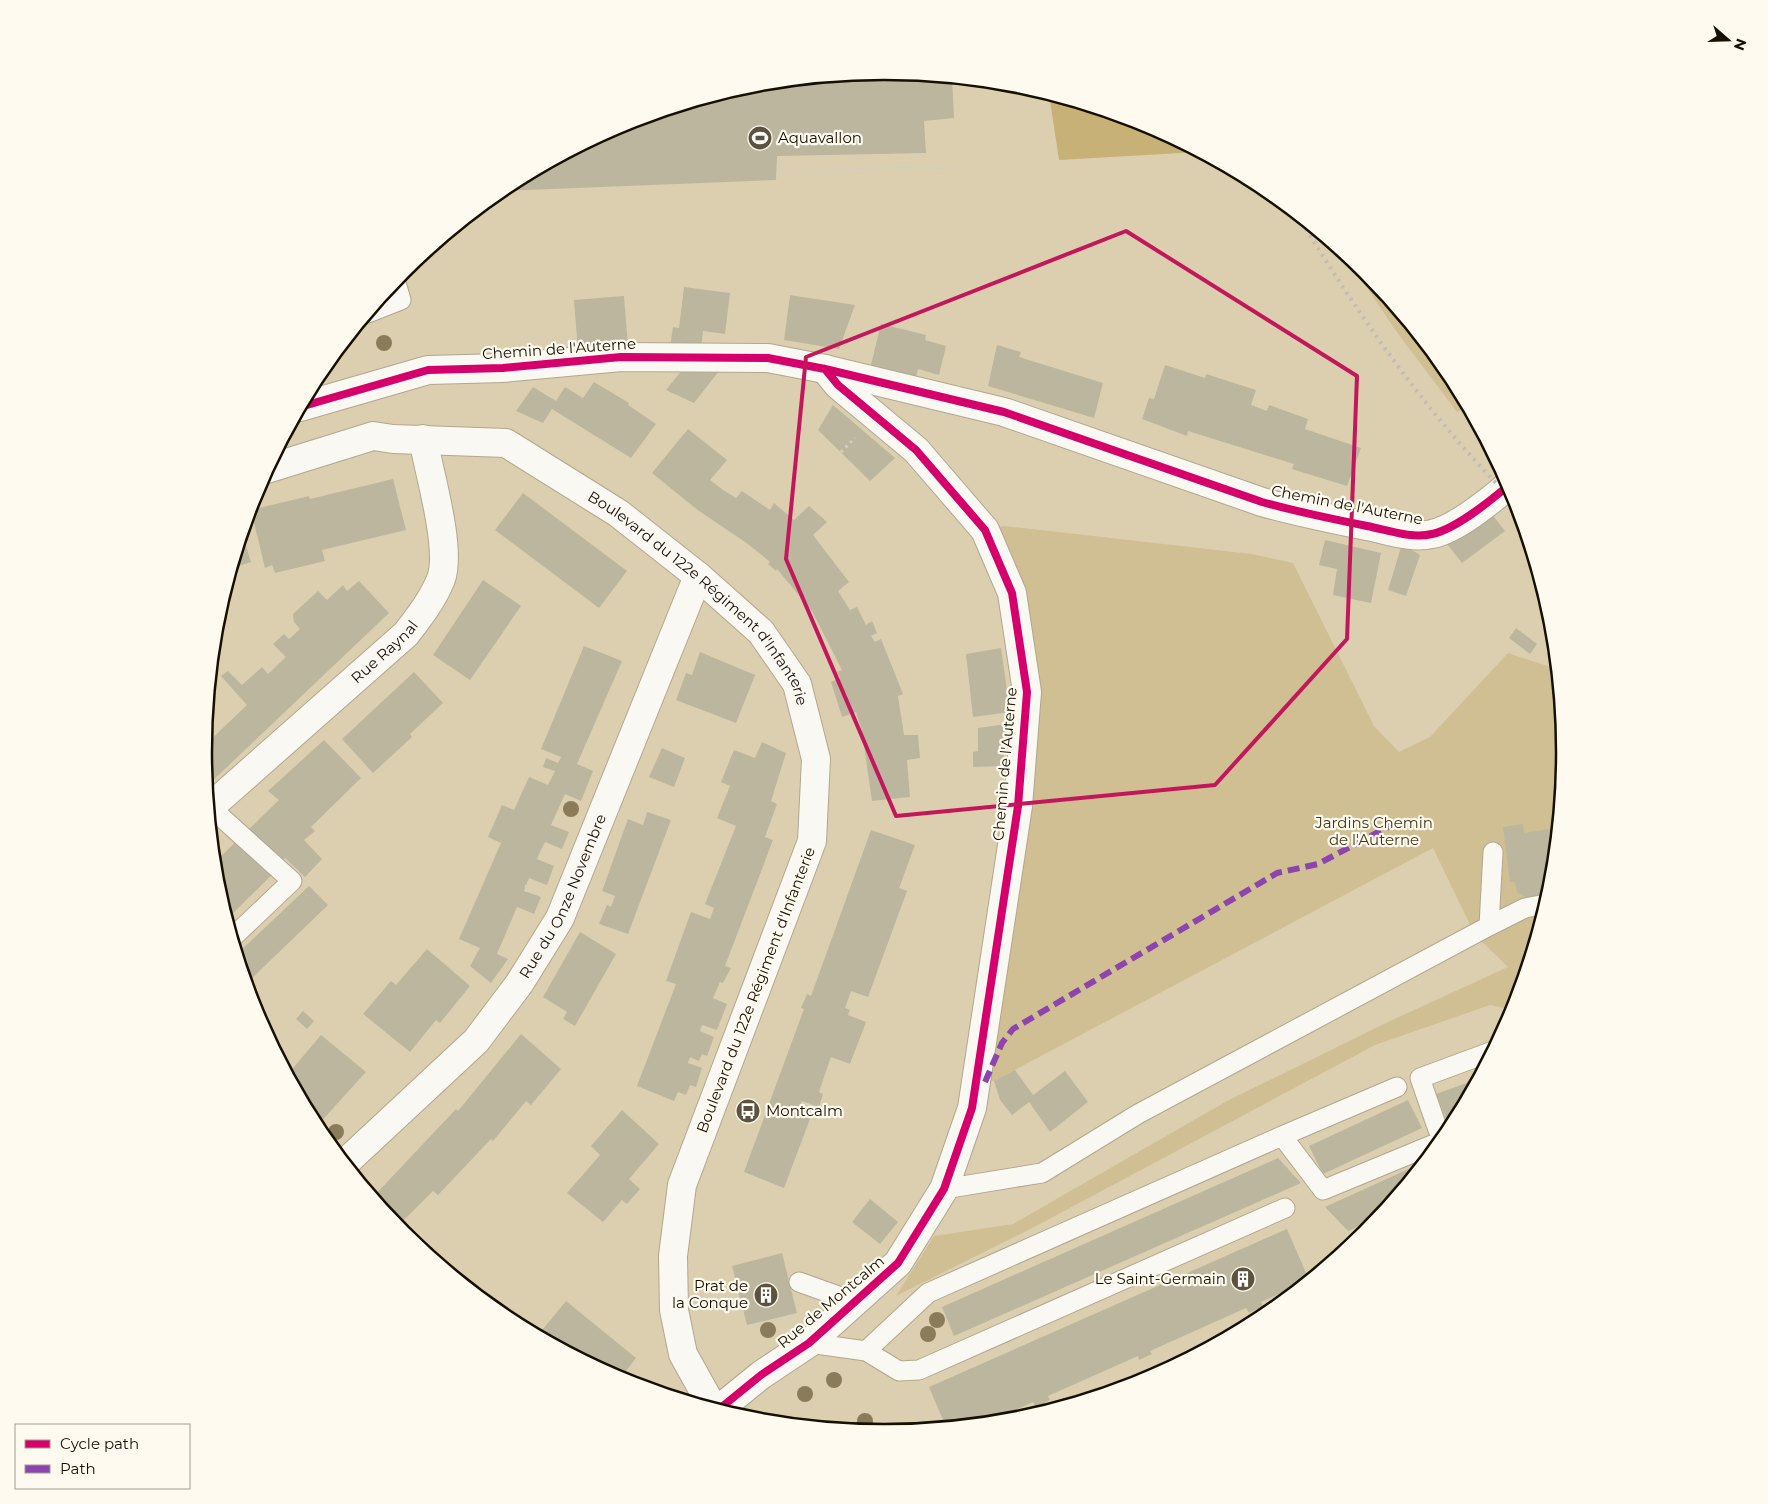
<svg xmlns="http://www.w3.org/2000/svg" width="1768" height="1504" font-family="Montserrat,sans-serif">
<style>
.green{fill:#d0bf93}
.forest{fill:#c7b177}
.building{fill:#bcb69e}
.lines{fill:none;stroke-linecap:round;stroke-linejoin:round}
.service-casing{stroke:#b1a78e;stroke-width:21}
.minor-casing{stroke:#b1a78e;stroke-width:30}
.secondary-casing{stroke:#b1a78e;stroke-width:30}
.path{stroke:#d2cec4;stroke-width:3;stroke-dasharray:2.5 4;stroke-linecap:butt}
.service{stroke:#faf8f3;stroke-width:19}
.minor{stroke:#faf8f3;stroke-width:28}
.secondary{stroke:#faf8f3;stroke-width:28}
.rail{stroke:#c0bdb5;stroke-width:4;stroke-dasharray:2.5 5;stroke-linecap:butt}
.quiet{stroke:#8e44ad;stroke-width:6;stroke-dasharray:12 6;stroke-linecap:butt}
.cycleway-casing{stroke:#fefaef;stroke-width:11}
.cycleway{stroke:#d6006c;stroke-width:8}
.tree{fill:#8a7c5b}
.marked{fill:none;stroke:#c2185b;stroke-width:4;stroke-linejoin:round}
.labels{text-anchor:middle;stroke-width:4.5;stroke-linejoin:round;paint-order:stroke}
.poi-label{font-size:15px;fill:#170f00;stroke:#fefaef;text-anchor:start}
.street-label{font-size:15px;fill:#170f00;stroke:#fefaef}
.park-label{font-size:15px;fill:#463916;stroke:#fefaef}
.rim{fill:none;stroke:#170f00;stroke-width:2.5}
</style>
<rect width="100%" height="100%" fill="#dccfb0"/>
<!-- green -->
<path class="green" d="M1344,253L1366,271L1450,374L1468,407L1457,412L1396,331Z
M1004,526L1252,554L1293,563L1374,726L1399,752L1430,737L1508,653L1557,669L1565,752L1552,885L1514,1010L1490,1005L1375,1045L1038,1225L896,1296L934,1236L1013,1224L1227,1101L1388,1022L1508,967L1475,935L1433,848L994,1081L985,1082L1027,692L985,530Z"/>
<!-- forest -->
<path class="forest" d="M1049,94L1145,123L1198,152L1059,160Z"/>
<!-- building -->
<path class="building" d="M884,71L952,78L954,118L924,121L926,153L777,156L776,180L499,191L624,123L751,84Z
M684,287L730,293L725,334L703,331L701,349L670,347L673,327L679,328Z
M790,295L855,305L839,349L784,340Z
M624,296L628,347L578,350L574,300Z
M881,324L926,335L925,340L946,346L939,375L918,369L915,380L870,369Z
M997,345L1021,352L1019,357L1103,383L1094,418L988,386Z
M1165,365L1205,378L1206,374L1256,390L1251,405L1267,411L1269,405L1308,419L1305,429L1361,448L1347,486L1292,469L1294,464L1188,431L1187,436L1142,419L1149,398L1154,399Z
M683,369L719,371L694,403L666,390Z
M594,382L629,403L628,405L656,424L631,458L552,409L543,423L516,411L533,387L556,401L565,387L583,398Z
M833,405L895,458L870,481L818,430Z
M688,429L727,460L710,480L723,490L736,498L742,491L770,510L774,503L794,520L809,506L827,522L813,535L849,582L838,591L850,610L857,607L866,625L872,621L877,633L871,636L875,642L881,639L903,694L898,696L904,735H918L920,758L907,760L910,797L872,801L862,731L856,712L842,717L831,682L840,678L837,672L842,670L812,611L777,569L776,571L768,564L770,562L748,544L699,511L652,473Z
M393,479L406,530L322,550L325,561L275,573L272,565L265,568L251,510L309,496L310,499Z
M523,493L627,571L599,608L495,530Z
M1491,513L1505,531L1462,563L1447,544Z
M242,533L251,562L232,568L237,551Z
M1325,540L1381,553L1371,603L1333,595L1337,569L1319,565Z
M1402,544L1420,555L1406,596L1388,590Z
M483,580L521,606L470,680L433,655Z
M359,581L389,613L207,786L204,746L247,705L221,676L228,671L242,685L262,667L268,674L286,657L273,644L284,634L289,639L300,629L294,622L293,614L318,591L327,600L343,585L347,591Z
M1516,628L1537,644L1530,654L1509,638Z
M584,646L622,661L577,764L593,771L581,801L565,794L551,825L569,832L562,849L545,842L541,850L537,859L554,866L547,885L529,878L524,891L541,897L534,914L517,907L497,954L508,959L491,983L470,966L480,948L459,939L501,843L488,837L502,805L514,810L529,777L548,785L555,771L543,767L546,758L558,763L561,757L541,749Z
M1001,648L1010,712L973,717L966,654Z
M700,652L755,675L736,723L676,700L686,673L692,675Z
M414,672L443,703L410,734L412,737L373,773L342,739Z
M1006,724L1003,766L973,767V752L978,751V728Z
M324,740L361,778L311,827L315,831L304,840L322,859L305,877L285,858L283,860L285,862L227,919L216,885L214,863L279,800L268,791Z
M762,742L786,753L771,801L777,804L765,837L773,840L725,966L731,968L723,983L720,982L713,998L727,1004L717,1030L702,1025L700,1031L714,1037L707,1056L702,1054L699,1061L690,1057L688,1063L702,1068L696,1087L690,1085L686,1095L678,1092L674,1101L637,1086L676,984L666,981L691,912L710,919L714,908L705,904L736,826L717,818L730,786L721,782L734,750L755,758Z
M662,748L685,758L674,787L649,777Z
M647,812L671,820L628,934L599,924L607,905L611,907L615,896L602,891L628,819L643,825Z
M1523,824L1524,833L1557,828L1549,895L1528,898L1517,892L1515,882H1510L1503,827Z
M871,830L915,845L899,888L907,891L868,997L851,991L845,1008L850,1010L848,1015L866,1022L850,1064L831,1057L819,1092L823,1094L819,1107L802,1101L797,1114L810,1119L784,1188L744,1172L804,1009L801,1008L807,994L811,996Z
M309,886L328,905L246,984L237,954Z
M580,932L616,954L575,1026L563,1019L567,1012L543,997Z
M427,949L470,986L440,1023L436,1020L410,1052L363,1014L391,981L396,985Z
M303,1011L314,1021L307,1029L296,1019Z
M521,1034L561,1069L531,1105L526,1101L493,1141L491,1139L438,1195L433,1191L397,1227L373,1197L456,1109L458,1111Z
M321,1035L366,1072L316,1127L288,1074Z
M1015,1070L1033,1095L1065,1071L1088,1102L1050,1132L1029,1102L1012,1115L1000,1100L994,1081Z
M1478,1079L1457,1118L1447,1121L1436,1094Z
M1408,1100L1422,1128L1323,1174L1309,1146Z
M622,1110L659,1144L629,1179L640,1189L627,1204L622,1200L603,1222L567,1193L600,1155L591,1146Z
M1278,1158L1301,1183L954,1336L942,1307Z
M1424,1162L1370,1227L1368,1222L1348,1231L1325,1207Z
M870,1199L898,1222L880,1244L852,1222Z
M1287,1229L1309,1280L1261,1302L1263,1306L1249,1313L1246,1308L1150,1351L1152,1354L1139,1360L1138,1356L1048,1396L1050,1400L1036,1408L1033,1402L994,1420L995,1422L946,1427L929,1387Z
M782,1253L797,1313L747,1325L732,1266Z
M566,1301L636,1358L620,1379L538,1335Z"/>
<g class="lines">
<defs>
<path id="service" d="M368,313L401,300L395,279
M210,807L292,881L232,938
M1489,926L1493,852
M1446,1135L1438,1130L1420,1078L1493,1051
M1282,1136L1397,1087
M944,1189L1042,1173L1138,1114L1489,926L1525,908L1546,904
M799,1282L855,1302
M809,1343L866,1351L899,1371L919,1370L1285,1208
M866,1351L928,1293L1282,1136L1323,1190L1432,1145"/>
<g id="minor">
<path d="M300,407L428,370L503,368L621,357L768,358L825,369L1004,412L1262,502C1297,512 1332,519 1367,526C1388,530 1411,539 1432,534C1456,529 1490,501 1509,485"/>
<path id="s1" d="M209,808L406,634C420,616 433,599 441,579C452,549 429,472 423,439"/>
<path id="s2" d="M345,1163L476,1041L519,984L560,918L698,576"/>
<path d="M718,1410L761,1375L809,1343L898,1263L944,1189L972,1108L1018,806L1027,692L1012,593L985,530L916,450L838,385L825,369"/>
</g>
<g id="secondary">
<path id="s3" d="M267,469L373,436L393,439L506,443L618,513L698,576L761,632L797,684L816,759L812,841L682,1185L673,1256L674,1310L683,1354L713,1408"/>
</g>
</defs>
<!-- service casing -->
<use href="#service" class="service-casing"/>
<!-- minor casing -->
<use href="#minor" class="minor-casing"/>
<!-- secondary casing -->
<use href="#secondary" class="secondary-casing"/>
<!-- path -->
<path class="path" d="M780,160V174L895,167L957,169
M841,452L855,438
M541,850L553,855
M525,886L537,891
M701,1028L708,1031
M689,1060L696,1062
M748,1327L789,1317
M909,1396L926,1429
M940,1413L938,1414L944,1427"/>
<!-- service -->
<use href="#service" class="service"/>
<!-- minor -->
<use href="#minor" class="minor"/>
<!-- secondary -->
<use href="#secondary" class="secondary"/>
<!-- rail -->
<path class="rail" d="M1298,216C1361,319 1429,418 1516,503"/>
<!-- quiet -->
<path class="quiet" d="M985,1082L1002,1043L1013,1029L1277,873L1318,864L1401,820"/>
<defs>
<path id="cycleway" d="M300,407L428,370L503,368L621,357L768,358L825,369L1004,412L1262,502C1297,512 1332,519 1367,526C1388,530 1411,539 1432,534C1456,529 1490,501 1509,485
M718,1410L761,1375L809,1343L898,1263L944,1189L972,1108L1018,806L1027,692L1012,593L985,530L916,450L838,385L825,369"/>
</defs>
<!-- cycleway casing -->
<use href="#cycleway" class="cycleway-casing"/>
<!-- cycleway -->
<use href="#cycleway" class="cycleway"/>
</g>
<!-- trees -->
<g class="tree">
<circle cx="384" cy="343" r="8"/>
<circle cx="571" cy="809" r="8"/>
<circle cx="336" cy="1132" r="8"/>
<circle cx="937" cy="1320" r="8"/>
<circle cx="768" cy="1330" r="8"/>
<circle cx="928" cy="1334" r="8"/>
<circle cx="834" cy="1380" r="8"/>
<circle cx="805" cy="1394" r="8"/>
<circle cx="865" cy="1421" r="8"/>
</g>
<!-- marked area -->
<path class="marked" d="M1126,231L1357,376L1347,639L1215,785L896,816L786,559L806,357Z"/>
<!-- icons -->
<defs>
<symbol id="stadium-disc" viewBox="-11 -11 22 22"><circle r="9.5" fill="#5c523e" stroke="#fefaef"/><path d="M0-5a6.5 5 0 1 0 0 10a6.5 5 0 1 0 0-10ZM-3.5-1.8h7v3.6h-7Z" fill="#fff"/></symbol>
<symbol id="bus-disc" viewBox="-11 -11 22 22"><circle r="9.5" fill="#5c523e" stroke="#fefaef"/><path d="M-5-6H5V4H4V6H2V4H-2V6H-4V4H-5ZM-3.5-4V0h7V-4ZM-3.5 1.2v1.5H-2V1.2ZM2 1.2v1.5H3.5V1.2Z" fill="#fff"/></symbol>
<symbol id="building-disc" viewBox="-11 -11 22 22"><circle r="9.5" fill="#5c523e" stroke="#fefaef"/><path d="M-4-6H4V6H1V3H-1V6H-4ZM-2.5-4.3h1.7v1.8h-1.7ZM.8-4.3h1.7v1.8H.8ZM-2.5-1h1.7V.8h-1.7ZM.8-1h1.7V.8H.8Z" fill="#fff"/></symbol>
</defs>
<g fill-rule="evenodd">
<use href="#stadium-disc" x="746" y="124" width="28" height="28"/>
<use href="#bus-disc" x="734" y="1097" width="28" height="28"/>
<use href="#building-disc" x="1229" y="1265" width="28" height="28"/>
<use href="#building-disc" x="752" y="1281" width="28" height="28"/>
</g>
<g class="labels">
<!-- poi labels -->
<g class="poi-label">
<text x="778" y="143">Aquavallon</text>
<text x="766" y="1116">Montcalm</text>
<text x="1226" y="1284" text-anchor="end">Le Saint-Germain</text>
<text x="748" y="1291" text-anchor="end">Prat de<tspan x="748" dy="17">la Conque</tspan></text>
</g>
<!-- street labels -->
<g class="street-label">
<text transform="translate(559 349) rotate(-4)" y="5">Chemin de l'Auterne</text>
<text transform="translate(1347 505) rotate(11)" y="5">Chemin de l'Auterne</text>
<text dy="5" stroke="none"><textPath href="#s3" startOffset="495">Boulevard du 122e Régiment d'Infanterie</textPath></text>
<text dy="5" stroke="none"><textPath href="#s1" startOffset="235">Rue Raynal</textPath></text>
<text transform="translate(1005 764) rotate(-85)" y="5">Chemin de l'Auterne</text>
<text dy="5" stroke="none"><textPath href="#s2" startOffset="349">Rue du Onze Novembre</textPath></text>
<text transform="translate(756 990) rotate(-69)" y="5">Boulevard du 122e Régiment d'Infanterie</text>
<text transform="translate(831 1302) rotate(-40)" y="5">Rue de Montcalm</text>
</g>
<!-- park labels -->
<g class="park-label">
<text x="1374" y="828">Jardins Chemin<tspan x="1374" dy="17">de l'Auterne</tspan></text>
</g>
</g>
<!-- crop -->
<path d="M0 0H1768V1504H0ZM212 752a672 672 0 1 1 1344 0a672 672 0 1 1-1344 0Z" fill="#fefaef" fill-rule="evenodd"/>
<path class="rim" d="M212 752a672 672 0 1 1 1344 0a672 672 0 1 1-1344 0Z"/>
<!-- legend -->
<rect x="15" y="1424" width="175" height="65" fill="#fefaef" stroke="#a29c8f"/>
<rect x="25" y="1440" width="25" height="8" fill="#d6006c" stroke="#a29c8f"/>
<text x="60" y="1449" font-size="15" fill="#170f00">Cycle path</text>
<rect x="25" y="1465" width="25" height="8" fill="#8e44ad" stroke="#a29c8f"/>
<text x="60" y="1474" font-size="15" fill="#170f00">Path</text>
<!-- north arrow -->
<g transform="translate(1728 40) rotate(110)" stroke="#fefaef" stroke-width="4" paint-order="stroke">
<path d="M0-4L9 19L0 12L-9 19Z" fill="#170f00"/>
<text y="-8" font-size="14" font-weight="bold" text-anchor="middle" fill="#170f00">N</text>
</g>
</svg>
